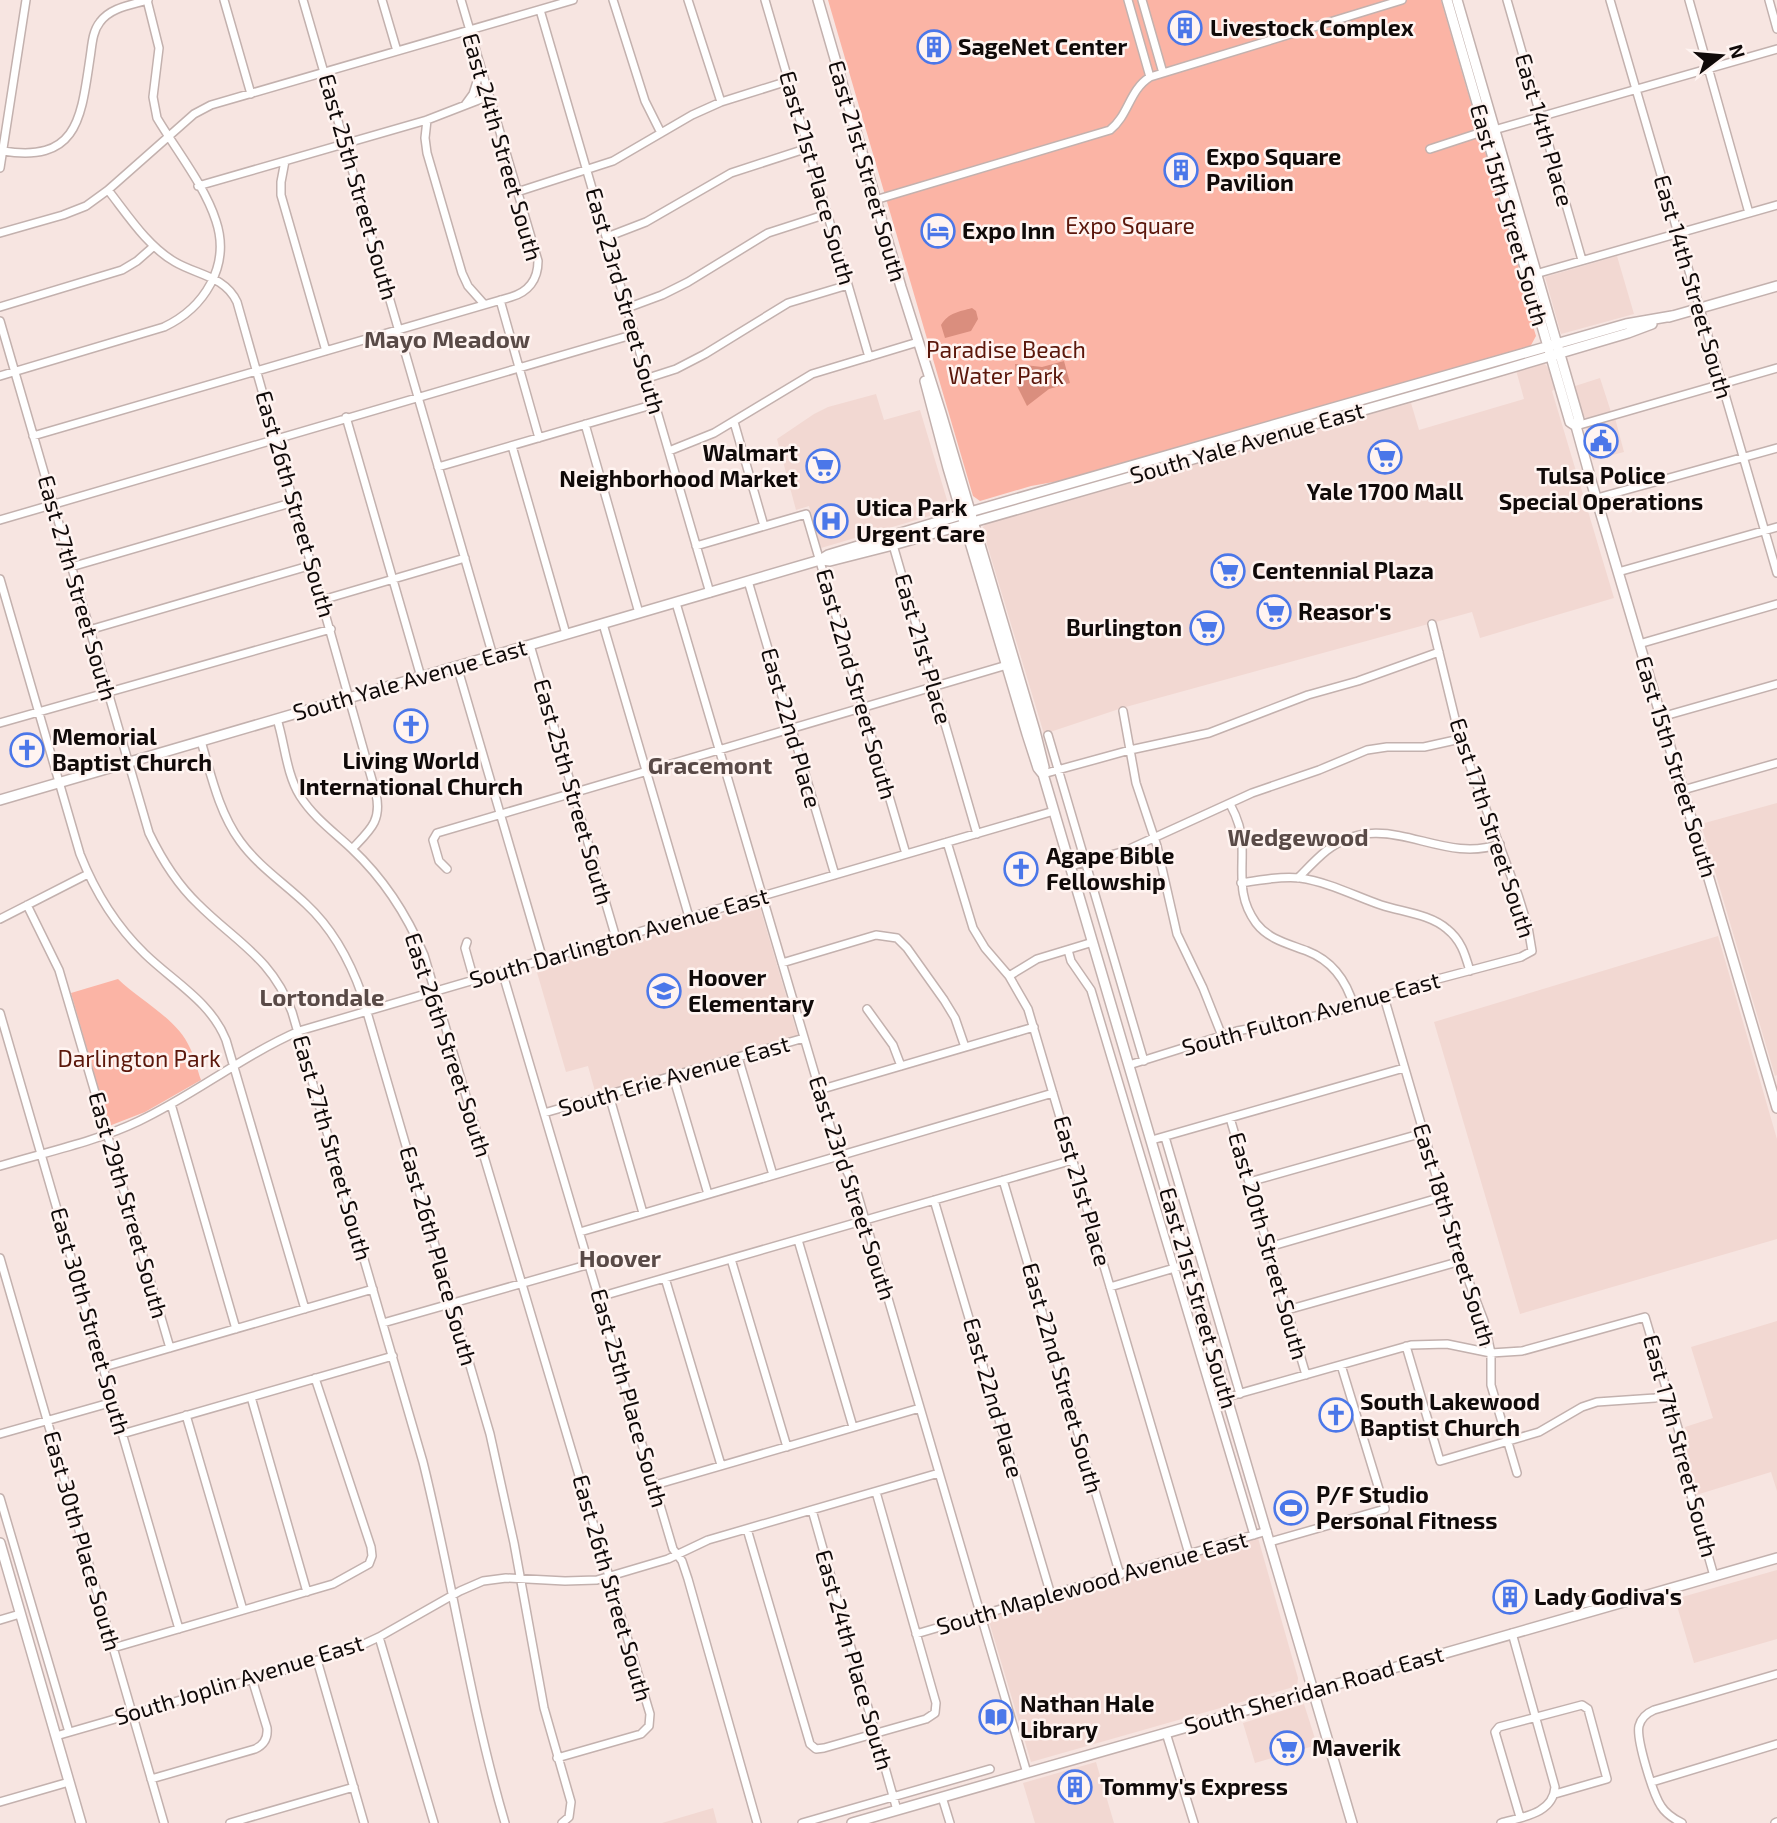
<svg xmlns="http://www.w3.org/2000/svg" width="1777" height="1823" font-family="'Exo 2',sans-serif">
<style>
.built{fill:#f2d8d2}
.green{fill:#fbb4a5}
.water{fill:#da8e7e}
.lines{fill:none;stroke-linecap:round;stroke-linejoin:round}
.minor-casing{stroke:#c3b1ae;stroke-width:10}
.major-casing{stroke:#c3b1ae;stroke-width:12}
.minor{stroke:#fff;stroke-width:7}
.major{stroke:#fff;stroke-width:9}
.labels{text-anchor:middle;stroke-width:5;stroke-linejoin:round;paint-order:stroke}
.poi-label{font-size:23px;font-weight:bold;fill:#100a09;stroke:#fff4f1;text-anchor:start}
.street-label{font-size:23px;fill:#100a09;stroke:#fff4f1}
.park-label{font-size:23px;fill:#5b170b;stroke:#fff4f1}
.neighbourhood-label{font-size:24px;font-weight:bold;fill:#594a47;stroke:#fff4f1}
</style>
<rect width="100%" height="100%" fill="#f7e5e1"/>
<!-- built -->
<path class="built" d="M1617,256L1634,314L1561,334L1545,277Z
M1544,363L1550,370L1555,389L1552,391L1614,598L1480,638L1472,612L1122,708L1044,734L983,531V527L988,521L1411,403L1419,430L1524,399L1516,370Z
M1600,378L1611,412L1587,419L1581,414L1572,387Z
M876,394L884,420L920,410L950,510L821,548L809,506L796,510L777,439L814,414L828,407Z
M1615,418L1624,452L1593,460L1586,432L1587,426Z
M1777,803V1075L1775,1076L1701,824Z
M759,904L798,1036L596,1095L588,1066L566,1072L536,969Z
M1718,936L1777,1139V1239L1520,1314L1434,1022Z
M1777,1321V1491L1771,1472L1696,1495L1690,1478L1685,1427L1713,1418L1691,1347Z
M1258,1538L1298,1678L1297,1686L1031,1762L988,1618Z
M1777,1570V1639L1694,1663L1675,1599Z
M1304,1704L1317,1745L1255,1763L1243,1723Z
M1096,1762L1114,1823H1035L1023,1783Z
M713,1808L717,1823H662Z"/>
<!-- green -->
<path class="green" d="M828,0H1441L1521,275L1524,297L1536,336L1530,347L1059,481L1031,486L980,501L973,496Z
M118,979C140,1001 177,1018 190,1048C195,1058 197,1069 201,1080L145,1112L109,1126L71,993Z"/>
<!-- water -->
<path class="water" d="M972,308L976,311L978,319L971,331L945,338L941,325C949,312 959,312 972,308Z
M1064,361L1070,383L1049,389L1027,406L1017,386L1015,364L1042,367Z"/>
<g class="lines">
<defs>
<path id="minor" d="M224,0L251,94
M303,0L493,656
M382,0L397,51
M613,0L645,101L661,133
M688,0L721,102
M765,0L869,357
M1128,0L1150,77
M1142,0L1163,73
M1507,0L1582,260
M1610,0L1777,573
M1689,0L1749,213
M1769,0L1777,29
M540,10L710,593
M465,105L473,94L481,69
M427,120L425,138L427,153L462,273L468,286L484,304
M1494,130L1777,49
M1430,149L1485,131
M3,151C78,163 81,118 90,58C92,46 92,32 100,22C111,7 132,5 148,0
M285,161L281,182V195L326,351
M0,168L26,0
M198,186L427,120L489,96
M108,190C127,214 147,246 175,262C197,275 225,276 237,302L376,794C382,821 370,830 352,849
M517,192L613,161L692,115L721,102L788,81
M875,200L1110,130C1129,115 1129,90 1150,77L1402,0
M0,233L63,215L86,206L108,190L194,114L211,105L573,0
M607,237L646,222L731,173L808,148
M1532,275L1777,205
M500,300L539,438
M0,307L122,270L137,261L154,246
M627,308L662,295L688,282L768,233L827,214
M0,321L149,833C162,860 177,884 198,904C236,942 272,958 292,1012L423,1462C453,1582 470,1704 505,1823
M0,376L164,327C204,308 231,266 216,221C205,186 176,150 157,118L153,97L159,48L147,0
M648,378L676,369L705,354L788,303L848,285
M346,417L421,677
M734,422L764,526
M585,424L639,613
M1576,426L1777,368
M33,436L511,297C528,292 538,280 538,261L461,0
M512,446L566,634
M669,451L714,433L812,374L918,342
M438,467L655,404
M1597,498L1777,448
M0,520L635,334
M893,545L977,834
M696,546L806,514L906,854
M71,567L294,502
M1618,572L1777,527
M0,579L80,854C95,892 116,926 145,954C174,982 211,1002 226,1040L305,1309
M748,581L835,875
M322,600L465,558
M676,603L839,1156L856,1189L1027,1773
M603,624L689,917
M89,630L312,565
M1639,644L1777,604
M530,645L616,938
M457,666L543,960
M1123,711L1136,783L1157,846L1177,934L1203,988L1222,1036
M1661,717L1777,684
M277,719C285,744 286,773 300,796C314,818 334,832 352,849C384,879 407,915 424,955L650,1714L649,1726L641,1734L557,1758
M0,723L331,629
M1048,735L1144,1061
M201,741C211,775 219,812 240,841C258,866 284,883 306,904C333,929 350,961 362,995L490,1434L514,1543L544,1708L571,1802L569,1817L562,1823
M1043,774L1130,750L1209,733L1308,695L1358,681L1439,652
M1683,790L1777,763
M1230,804C1237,817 1242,830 1242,845C1243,874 1237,897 1256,923C1269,940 1289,944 1307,951C1333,961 1347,982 1354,1007
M947,842L973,928L985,948L1009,976L1028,1009L1189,1554
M1071,866L1125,851L1252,793L1319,770L1367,750L1387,747H1424L1460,739
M447,869L439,861L433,840L437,833L1007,665
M1298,878C1307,869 1316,859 1326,851C1387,805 1437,866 1500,844
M1241,883C1259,880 1281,876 1300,878C1328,882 1355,896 1381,905C1402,912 1430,914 1447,929C1461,940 1465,954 1470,971
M27,905L59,970L170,1348
M0,919L88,874
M467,942L465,948L474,980
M1068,950L1071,961L1091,990L1254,1535
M782,963L876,935L897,938L907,948L944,1000L955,1018L965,1047
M502,971L673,1549L682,1561L688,1579L757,1823
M1009,976L1037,959L1093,942
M1384,997L1461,1261L1484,1321L1491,1353V1385L1517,1473
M867,1009L893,1045L901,1066
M0,1013L179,1629
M738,1057L773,1175
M1129,1065L1237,1031L1331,1013L1434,980L1521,957L1532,951L1528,927L1518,895L1460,739L1432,624
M673,1076L708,1194
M819,1090L1034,1027
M609,1095L643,1213
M171,1104L236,1329
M544,1113L804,1038
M1230,1118L1306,1375
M1165,1137L1240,1394
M1152,1140L1404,1068
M0,1166C46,1152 95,1142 139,1121C194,1095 242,1056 299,1031L1054,811
M1003,1180L1120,1575
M1249,1182L1423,1133
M934,1200L1051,1595
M580,1232L1053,1093
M798,1240L853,1427
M1269,1247L1442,1197
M0,1258L164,1823
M731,1259L787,1447
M665,1278L721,1465
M1110,1287L1188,1264
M599,1297L1073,1160
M1287,1310L1461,1261
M383,1323L590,1264
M1406,1346L1440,1461L1539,1432L1582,1407L1597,1402L1655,1398L1668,1395
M104,1367L373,1289
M251,1397L307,1592
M1227,1397L1411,1345L1447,1344L1491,1353L1522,1351L1645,1317L1680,1435L1685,1474L1714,1576
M186,1415L243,1610
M0,1434L113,1402
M122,1434L393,1356
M655,1485L920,1408
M0,1498L69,1732
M812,1510L897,1810
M747,1529L810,1744L816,1749L824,1748L926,1719L935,1713L936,1703L876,1492
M1270,1542L1385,1509L1341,1365
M0,1620L20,1614
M916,1634L1267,1531
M379,1637L434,1823
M113,1648L333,1584L369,1564L372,1556L371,1547L315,1378
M317,1660L364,1823
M1166,1733L1194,1823
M56,1736L347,1652L379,1637L460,1591L483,1581L506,1578L565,1581L597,1580L668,1559L708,1540L939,1473
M151,1779L255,1749C264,1745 268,1738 267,1728L252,1679
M1652,1782L1777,1744
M942,1797L950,1823
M0,1802L69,1782
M1520,1817L1495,1732L1499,1727L1582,1705L1588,1709L1607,1779L1555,1794
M230,1823L354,1787
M802,1823L990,1769
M1501,1823C1522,1817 1553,1814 1555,1787L1512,1633
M1682,1823C1674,1819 1666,1814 1661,1806C1653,1794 1636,1739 1639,1726C1641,1718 1647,1713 1654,1710L1777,1674
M1775,1823L1777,1822"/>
<path id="major" d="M818,0L901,287L941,413L1035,731L1044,767L1043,774L1352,1823
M1447,0L1570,422L1576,426
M1457,0L1579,420L1576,426L1592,484L1777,1108
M1669,317L1777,286
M925,381L948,468L1027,734L1038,768L1042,773
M821,560L830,561L893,545L1493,373L1628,333L1652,324
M0,800L820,560L828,555L977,510L1626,324L1672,316
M0,1543L81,1823
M1565,1596L1582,1603L1608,1598L1620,1603
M852,1823L1777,1558"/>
</defs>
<!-- minor casing -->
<use href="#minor" class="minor-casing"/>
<!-- major casing -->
<use href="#major" class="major-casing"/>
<!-- minor -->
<use href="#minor" class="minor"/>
<!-- major -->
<use href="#major" class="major"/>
</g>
<!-- icons -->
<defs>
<symbol id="building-ring" viewBox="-11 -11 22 22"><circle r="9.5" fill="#fff4f1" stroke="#4b77e9" stroke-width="1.5"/><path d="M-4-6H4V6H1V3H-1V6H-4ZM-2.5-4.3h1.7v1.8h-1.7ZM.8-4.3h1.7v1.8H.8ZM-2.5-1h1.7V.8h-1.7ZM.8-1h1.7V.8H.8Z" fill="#4b77e9"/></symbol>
<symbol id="hotel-ring" viewBox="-11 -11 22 22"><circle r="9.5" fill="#fff4f1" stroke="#4b77e9" stroke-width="1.5"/><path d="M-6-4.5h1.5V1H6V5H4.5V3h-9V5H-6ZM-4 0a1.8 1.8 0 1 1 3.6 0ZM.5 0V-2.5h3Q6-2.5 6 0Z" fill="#4b77e9"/></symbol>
<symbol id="civic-ring" viewBox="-11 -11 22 22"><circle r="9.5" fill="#fff4f1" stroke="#4b77e9" stroke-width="1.5"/><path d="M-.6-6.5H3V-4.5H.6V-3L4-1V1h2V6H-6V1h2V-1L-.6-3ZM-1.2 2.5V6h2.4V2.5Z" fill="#4b77e9"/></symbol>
<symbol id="supermarket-ring" viewBox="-11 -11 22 22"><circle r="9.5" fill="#fff4f1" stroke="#4b77e9" stroke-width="1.5"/><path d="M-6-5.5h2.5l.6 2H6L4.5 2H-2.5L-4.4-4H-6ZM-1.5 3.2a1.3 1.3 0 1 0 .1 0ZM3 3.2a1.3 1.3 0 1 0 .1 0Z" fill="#4b77e9"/></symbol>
<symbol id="hospital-ring" viewBox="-11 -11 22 22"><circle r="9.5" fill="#fff4f1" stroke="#4b77e9" stroke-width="1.5"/><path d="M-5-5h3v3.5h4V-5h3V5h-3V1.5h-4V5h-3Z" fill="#4b77e9"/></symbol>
<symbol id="church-ring" viewBox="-11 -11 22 22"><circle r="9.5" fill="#fff4f1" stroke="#4b77e9" stroke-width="1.5"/><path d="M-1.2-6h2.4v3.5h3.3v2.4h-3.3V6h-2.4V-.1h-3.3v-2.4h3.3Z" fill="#4b77e9"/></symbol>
<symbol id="school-ring" viewBox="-11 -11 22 22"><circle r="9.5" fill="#fff4f1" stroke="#4b77e9" stroke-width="1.5"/><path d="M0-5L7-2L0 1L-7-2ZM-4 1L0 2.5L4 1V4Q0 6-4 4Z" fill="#4b77e9"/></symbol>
<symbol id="stadium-ring" viewBox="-11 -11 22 22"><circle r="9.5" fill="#fff4f1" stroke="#4b77e9" stroke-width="1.5"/><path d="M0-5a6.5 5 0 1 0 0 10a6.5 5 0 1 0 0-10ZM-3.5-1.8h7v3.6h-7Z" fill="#4b77e9"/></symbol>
<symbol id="library-ring" viewBox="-11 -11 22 22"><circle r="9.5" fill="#fff4f1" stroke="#4b77e9" stroke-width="1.5"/><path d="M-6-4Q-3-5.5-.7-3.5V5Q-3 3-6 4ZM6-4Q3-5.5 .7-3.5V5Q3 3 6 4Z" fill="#4b77e9"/></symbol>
</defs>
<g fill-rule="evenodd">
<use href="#building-ring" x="1166" y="9" width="38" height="38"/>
<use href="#building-ring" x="915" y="28" width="38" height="38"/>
<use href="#building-ring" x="1162" y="151" width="38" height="38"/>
<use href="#hotel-ring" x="919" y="212" width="38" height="38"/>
<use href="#civic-ring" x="1582" y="422" width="38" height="38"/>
<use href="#supermarket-ring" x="1366" y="438" width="38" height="38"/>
<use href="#supermarket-ring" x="804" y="447" width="38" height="38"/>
<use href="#hospital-ring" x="812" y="502" width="38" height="38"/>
<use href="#supermarket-ring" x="1209" y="552" width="38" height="38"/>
<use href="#supermarket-ring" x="1255" y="593" width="38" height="38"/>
<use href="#supermarket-ring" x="1188" y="609" width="38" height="38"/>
<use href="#church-ring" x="392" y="707" width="38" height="38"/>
<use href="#church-ring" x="8" y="731" width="38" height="38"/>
<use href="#church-ring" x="1002" y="850" width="38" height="38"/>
<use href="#school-ring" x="645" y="972" width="38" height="38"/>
<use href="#church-ring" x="1317" y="1396" width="38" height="38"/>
<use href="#stadium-ring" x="1272" y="1489" width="38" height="38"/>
<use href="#building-ring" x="1491" y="1578" width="38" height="38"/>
<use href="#library-ring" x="977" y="1698" width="38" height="38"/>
<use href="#supermarket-ring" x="1268" y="1729" width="38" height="38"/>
<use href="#building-ring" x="1056" y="1768" width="38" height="38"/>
</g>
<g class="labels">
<!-- poi labels -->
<g class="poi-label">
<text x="1210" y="36">Livestock Complex</text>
<text x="958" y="55">SageNet Center</text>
<text x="1206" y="165">Expo Square<tspan x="1206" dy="26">Pavilion</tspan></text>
<text x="962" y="239">Expo Inn</text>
<text x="798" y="461" text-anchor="end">Walmart<tspan x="798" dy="26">Neighborhood Market</tspan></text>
<text x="1601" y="484" text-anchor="middle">Tulsa Police<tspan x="1601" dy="26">Special Operations</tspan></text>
<text x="1385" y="500" text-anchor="middle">Yale 1700 Mall</text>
<text x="856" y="516">Utica Park<tspan x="856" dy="26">Urgent Care</tspan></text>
<text x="1252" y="579">Centennial Plaza</text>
<text x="1298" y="620">Reasor's</text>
<text x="1182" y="636" text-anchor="end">Burlington</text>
<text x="52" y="745">Memorial<tspan x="52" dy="26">Baptist Church</tspan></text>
<text x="411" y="769" text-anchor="middle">Living World<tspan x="411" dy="26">International Church</tspan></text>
<text x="1046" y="864">Agape Bible<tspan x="1046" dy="26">Fellowship</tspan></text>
<text x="688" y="986">Hoover<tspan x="688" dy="26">Elementary</tspan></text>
<text x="1360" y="1410">South Lakewood<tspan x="1360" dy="26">Baptist Church</tspan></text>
<text x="1316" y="1503">P/F Studio<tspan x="1316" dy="26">Personal Fitness</tspan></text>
<text x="1534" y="1605">Lady Godiva's</text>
<text x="1020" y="1712">Nathan Hale<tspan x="1020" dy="26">Library</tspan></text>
<text x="1312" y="1756">Maverik</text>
<text x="1100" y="1795">Tommy's Express</text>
</g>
<!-- street labels -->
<g class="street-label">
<text transform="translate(1544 130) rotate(74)" y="8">East 14th Place</text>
<text transform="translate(502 147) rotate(74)" y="8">East 24th Street South</text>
<text transform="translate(867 171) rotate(74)" y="8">East 21st Street South</text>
<text transform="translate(817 178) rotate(74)" y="8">East 21st Place South</text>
<text transform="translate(358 187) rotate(74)" y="8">East 25th Street South</text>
<text transform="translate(1509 215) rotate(74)" y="8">East 15th Street South</text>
<text transform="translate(1693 287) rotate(74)" y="8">East 14th Street South</text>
<text transform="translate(625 301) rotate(74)" y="8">East 23rd Street South</text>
<text transform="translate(1247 443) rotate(-16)" y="8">South Yale Avenue East</text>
<text transform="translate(295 504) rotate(74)" y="8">East 26th Street South</text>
<text transform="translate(77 588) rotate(74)" y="8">East 27th Street South</text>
<text transform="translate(923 649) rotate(74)" y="8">East 21st Place</text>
<text transform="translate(410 680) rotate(-16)" y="8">South Yale Avenue East</text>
<text transform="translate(856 684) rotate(74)" y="8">East 22nd Street South</text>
<text transform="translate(791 728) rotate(74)" y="8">East 22nd Place</text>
<text transform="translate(1676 767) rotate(73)" y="8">East 15th Street South</text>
<text transform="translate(573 792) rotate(74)" y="8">East 25th Street South</text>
<text transform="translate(1492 828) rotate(72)" y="8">East 17th Street South</text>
<text transform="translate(619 938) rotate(-16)" y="8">South Darlington Avenue East</text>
<text transform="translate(1311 1014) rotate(-15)" y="8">South Fulton Avenue East</text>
<text transform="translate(448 1045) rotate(72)" y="8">East 26th Street South</text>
<text transform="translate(674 1076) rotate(-16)" y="8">South Erie Avenue East</text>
<text transform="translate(332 1148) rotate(74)" y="8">East 27th Street South</text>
<text transform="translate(852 1188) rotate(72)" y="8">East 23rd Street South</text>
<text transform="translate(1082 1191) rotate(74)" y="8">East 21st Place</text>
<text transform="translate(128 1205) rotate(74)" y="8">East 29th Street South</text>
<text transform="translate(1454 1235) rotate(73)" y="8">East 18th Street South</text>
<text transform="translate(1268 1246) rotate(74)" y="8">East 20th Street South</text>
<text transform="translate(438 1256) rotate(74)" y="8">East 26th Place South</text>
<text transform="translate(1198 1298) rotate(74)" y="8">East 21st Street South</text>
<text transform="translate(90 1321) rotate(74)" y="8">East 30th Street South</text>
<text transform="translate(1062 1378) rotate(74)" y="8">East 22nd Street South</text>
<text transform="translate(629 1398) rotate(74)" y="8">East 25th Place South</text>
<text transform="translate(993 1398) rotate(74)" y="8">East 22nd Place</text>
<text transform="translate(1680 1446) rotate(75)" y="8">East 17th Street South</text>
<text transform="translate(82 1541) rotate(74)" y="8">East 30th Place South</text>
<text transform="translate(1092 1583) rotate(-16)" y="8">South Maplewood Avenue East</text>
<text transform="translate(612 1588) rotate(74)" y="8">East 26th Street South</text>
<text transform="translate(854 1660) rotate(74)" y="8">East 24th Place South</text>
<text transform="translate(239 1680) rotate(-17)" y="8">South Joplin Avenue East</text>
<text transform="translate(1314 1690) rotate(-16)" y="8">South Sheridan Road East</text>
</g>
<!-- park labels -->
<g class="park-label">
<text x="1130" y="234">Expo Square</text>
<text x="1006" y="358">Paradise Beach<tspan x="1006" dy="26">Water Park</tspan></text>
<text x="139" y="1067">Darlington Park</text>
</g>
<!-- neighbourhood labels -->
<g class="neighbourhood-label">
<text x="447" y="348">Mayo Meadow</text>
<text x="710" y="774">Gracemont</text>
<text x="1298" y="846">Wedgewood</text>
<text x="322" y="1006">Lortondale</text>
<text x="620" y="1267">Hoover</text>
</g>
</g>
<!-- north arrow -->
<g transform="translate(1721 56) rotate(74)" stroke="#fff4f1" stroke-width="5" paint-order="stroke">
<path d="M0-5L12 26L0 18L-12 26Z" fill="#100a09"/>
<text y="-10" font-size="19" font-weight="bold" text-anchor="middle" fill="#100a09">N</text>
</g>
</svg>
